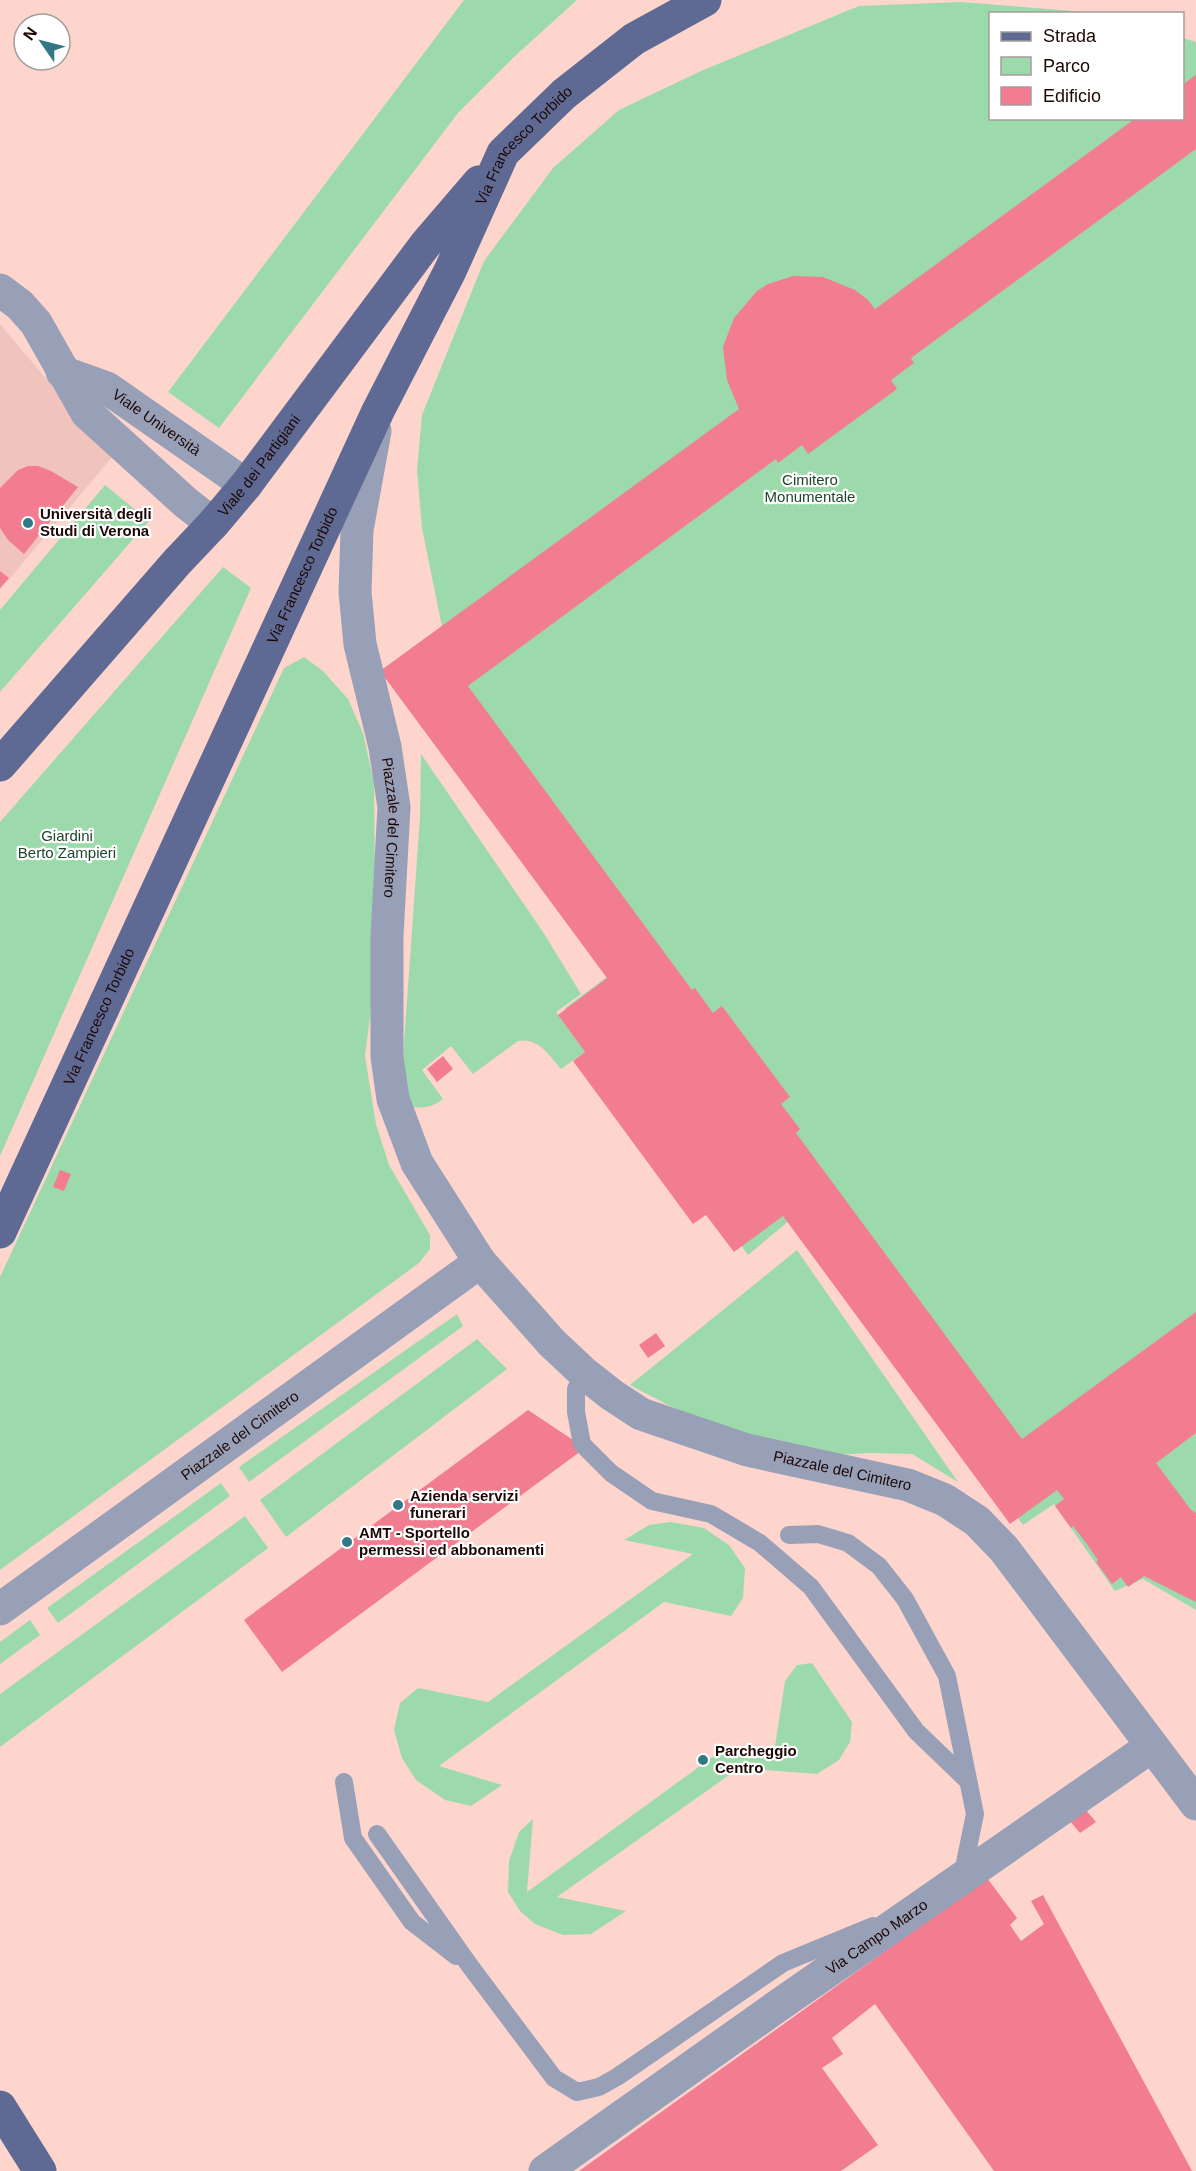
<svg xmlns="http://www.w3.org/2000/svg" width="1196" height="2171" font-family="Helvetica,sans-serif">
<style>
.built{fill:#f0c4bc}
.green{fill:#9ddaab}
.building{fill:#f37d90}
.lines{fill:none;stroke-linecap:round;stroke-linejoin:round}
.lane{stroke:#98a0b7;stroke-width:18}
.street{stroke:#98a0b7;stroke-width:33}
.primary{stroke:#5e6a93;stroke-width:33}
.poi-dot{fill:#327884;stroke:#fff;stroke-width:2}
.labels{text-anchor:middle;stroke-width:4.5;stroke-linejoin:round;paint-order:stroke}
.street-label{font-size:15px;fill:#1d0705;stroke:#fff}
.park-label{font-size:15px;fill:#1c4628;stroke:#fff}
.poi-label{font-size:15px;font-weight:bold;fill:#1d0705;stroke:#fff;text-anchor:start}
</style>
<rect width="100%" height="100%" fill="#fdd5cd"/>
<!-- built -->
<path class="built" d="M0,324L112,457L0,590Z"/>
<!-- green -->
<path class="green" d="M464,0H577L515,56L458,113L219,428L168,392Z
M961,2L1099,13L990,14V118H1182L1183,38L1196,42V1610L1143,1579L1115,1591L1054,1504L1023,1525L796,1215L748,1255L565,1008L611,974L392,669L442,627L422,528L417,470L422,415L484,261L553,168L619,110L701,71L859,6Z
M105,485L149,521L0,692V610Z
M223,567L251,588L0,1156V822Z
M304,657L323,671L348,699L363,733L374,783L376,970L365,1056L376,1124L389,1165L430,1235V1249L419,1263L0,1570V1277L284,668Z
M421,754L543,932L581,994L556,1012L585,1052L561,1069C549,1055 538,1037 518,1041L473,1074L451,1046L422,1070L443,1099C433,1106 425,1109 413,1107L401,1086L420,817Z
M797,1250L958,1482L912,1454L869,1453L815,1456L729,1431L670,1406L630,1385Z
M457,1314L463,1326L249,1482L239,1467Z
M477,1339L507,1369L286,1537L260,1500Z
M221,1483L230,1496L58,1623L47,1608Z
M245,1516L268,1548L0,1747V1694Z
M671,1522L704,1528L729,1545L745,1568L743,1598L731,1616L664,1602L439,1766L502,1785L471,1806L445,1800L416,1780L402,1758L394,1730L400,1703L418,1688L488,1702L693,1554L624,1540L649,1525Z
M30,1620L40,1635L0,1664V1642Z
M812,1663L852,1722L850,1742L839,1760L817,1774L739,1768L557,1897L626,1911L591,1934L563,1935L535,1924L520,1911L508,1892L509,1861L519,1832L533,1819L527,1892L722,1750L774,1753L785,1681L797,1665Z"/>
<!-- building -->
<path class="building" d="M1196,75V149L911,358L914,363L891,380L897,389L808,454L802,445L778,463L776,459L468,686L692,990L695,988L713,1013L722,1006L790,1097L781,1104L800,1129L796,1133L1022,1439L1196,1312V1433L1156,1463L1191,1510L1196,1513V1602L1144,1576L1128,1587L1121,1577L1112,1584L1096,1562L1098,1560L1086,1543L1073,1526L1071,1528L1055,1506L1064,1499L1057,1490L1010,1524L783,1216L734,1252L706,1215L693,1224L573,1061L585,1052L558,1015L607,978L380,671L739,409L727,380L723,347L734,318L757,291L768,284L793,276L823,277L855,290L867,299L875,309L1136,118H1182V85Z
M28,466H38L51,471L78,487L24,554L8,540L0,528V488L18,470Z
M0,571L9,578L0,588Z
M443,1056L453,1069L437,1082L427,1069Z
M60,1170L71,1174L64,1191L53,1187Z
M656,1333L665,1346L648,1358L639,1345Z
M528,1410L585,1448L282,1672L244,1620Z
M1085,1809L1096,1822L1080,1833L1069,1820Z
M987,1878L1017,1918L1010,1925L1021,1941L1044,1924L1031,1901L1043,1895L1192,2171H994L875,2004L832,2038L843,2054L822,2068L878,2145L841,2171H579Z"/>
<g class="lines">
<!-- lane -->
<path class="lane" d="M584,1373L576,1389V1412L582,1444L611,1473L652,1501L711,1514L760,1543L811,1587L916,1731L968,1781
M789,1535L818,1534L848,1543L879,1566L905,1599L947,1676L975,1814L962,1877
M344,1782L353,1838L412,1922L456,1956
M377,1834L470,1966L554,2078L577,2092L599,2087L617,2077L783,1963L873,1926"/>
<!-- street -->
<g class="street">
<path d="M0,290L20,305L36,323L87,413L185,502L213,524"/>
<path id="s1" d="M62,372L107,388L246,485"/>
<path id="s2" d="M375,431L357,530L355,592L360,644L385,747L394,807L387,936V1057L393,1099L417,1163L480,1262L552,1343L584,1373L612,1395L641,1414L747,1450L908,1485L945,1500L977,1521L1004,1549L1196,1804"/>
<path id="s3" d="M0,1609L480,1262"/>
<path id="s4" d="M545,2171L779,2005L1152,1746"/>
</g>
<!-- primary -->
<g class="primary">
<path id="s5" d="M0,765L177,562L213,524L246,485L425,245L479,182"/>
<path id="s6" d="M0,1232L378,411L450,271L503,153L564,94L634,39L705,0"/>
<path d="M0,2107L40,2171"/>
</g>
</g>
<!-- markers -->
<g class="poi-dot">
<circle cx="28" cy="523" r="6"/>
<circle cx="398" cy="1505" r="6"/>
<circle cx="347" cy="1542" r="6"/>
<circle cx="703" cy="1760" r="6"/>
</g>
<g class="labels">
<!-- street labels -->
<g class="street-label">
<text dy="5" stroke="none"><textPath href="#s6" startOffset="1209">Via Francesco Torbido</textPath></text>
<text dy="5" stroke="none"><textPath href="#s1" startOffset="108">Viale Università</textPath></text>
<text dy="5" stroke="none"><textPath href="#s5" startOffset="396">Viale dei Partigiani</textPath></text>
<text dy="5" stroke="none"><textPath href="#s6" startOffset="723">Via Francesco Torbido</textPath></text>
<text dy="5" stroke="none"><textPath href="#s2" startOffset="402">Piazzale del Cimitero</textPath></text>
<text dy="5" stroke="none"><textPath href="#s6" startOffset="237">Via Francesco Torbido</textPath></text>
<text dy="5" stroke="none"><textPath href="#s3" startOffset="296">Piazzale del Cimitero</textPath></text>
<text dy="5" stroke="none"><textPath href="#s2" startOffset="1292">Piazzale del Cimitero</textPath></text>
<text dy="5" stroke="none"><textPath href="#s4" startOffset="406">Via Campo Marzo</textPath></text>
</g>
<!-- park labels -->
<g class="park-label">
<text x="810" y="485">Cimitero<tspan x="810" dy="17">Monumentale</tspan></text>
<text x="67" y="841">Giardini<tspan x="67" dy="17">Berto Zampieri</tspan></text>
</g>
<!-- poi labels -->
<g class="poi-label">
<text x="40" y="519">Università degli<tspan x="40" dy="17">Studi di Verona</tspan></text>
<text x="410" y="1501">Azienda servizi<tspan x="410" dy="17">funerari</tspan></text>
<text x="359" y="1538">AMT - Sportello<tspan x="359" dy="17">permessi ed abbonamenti</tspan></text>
<text x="715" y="1756">Parcheggio<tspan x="715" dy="17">Centro</tspan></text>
</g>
</g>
<!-- legend -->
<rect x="989" y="12" width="195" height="108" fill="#ffffff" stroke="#a59c9b" stroke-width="1.5"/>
<rect x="1001" y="32" width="30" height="9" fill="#5e6a93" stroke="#a59c9b" stroke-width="1.5"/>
<text x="1043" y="42" font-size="18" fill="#1d0705">Strada</text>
<rect x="1001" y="57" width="30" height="18" fill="#9ddaab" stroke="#a59c9b" stroke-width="1.5"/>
<text x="1043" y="72" font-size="18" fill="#1d0705">Parco</text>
<rect x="1001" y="87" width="30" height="18" fill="#f37d90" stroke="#a59c9b" stroke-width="1.5"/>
<text x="1043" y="102" font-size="18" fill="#1d0705">Edificio</text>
<!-- north arrow -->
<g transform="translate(42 42) rotate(305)"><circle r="28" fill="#ffffff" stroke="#a59c9b" stroke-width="1.5"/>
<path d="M0-4.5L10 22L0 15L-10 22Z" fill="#327884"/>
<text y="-9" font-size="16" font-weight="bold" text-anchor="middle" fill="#1d0705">N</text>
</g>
</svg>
